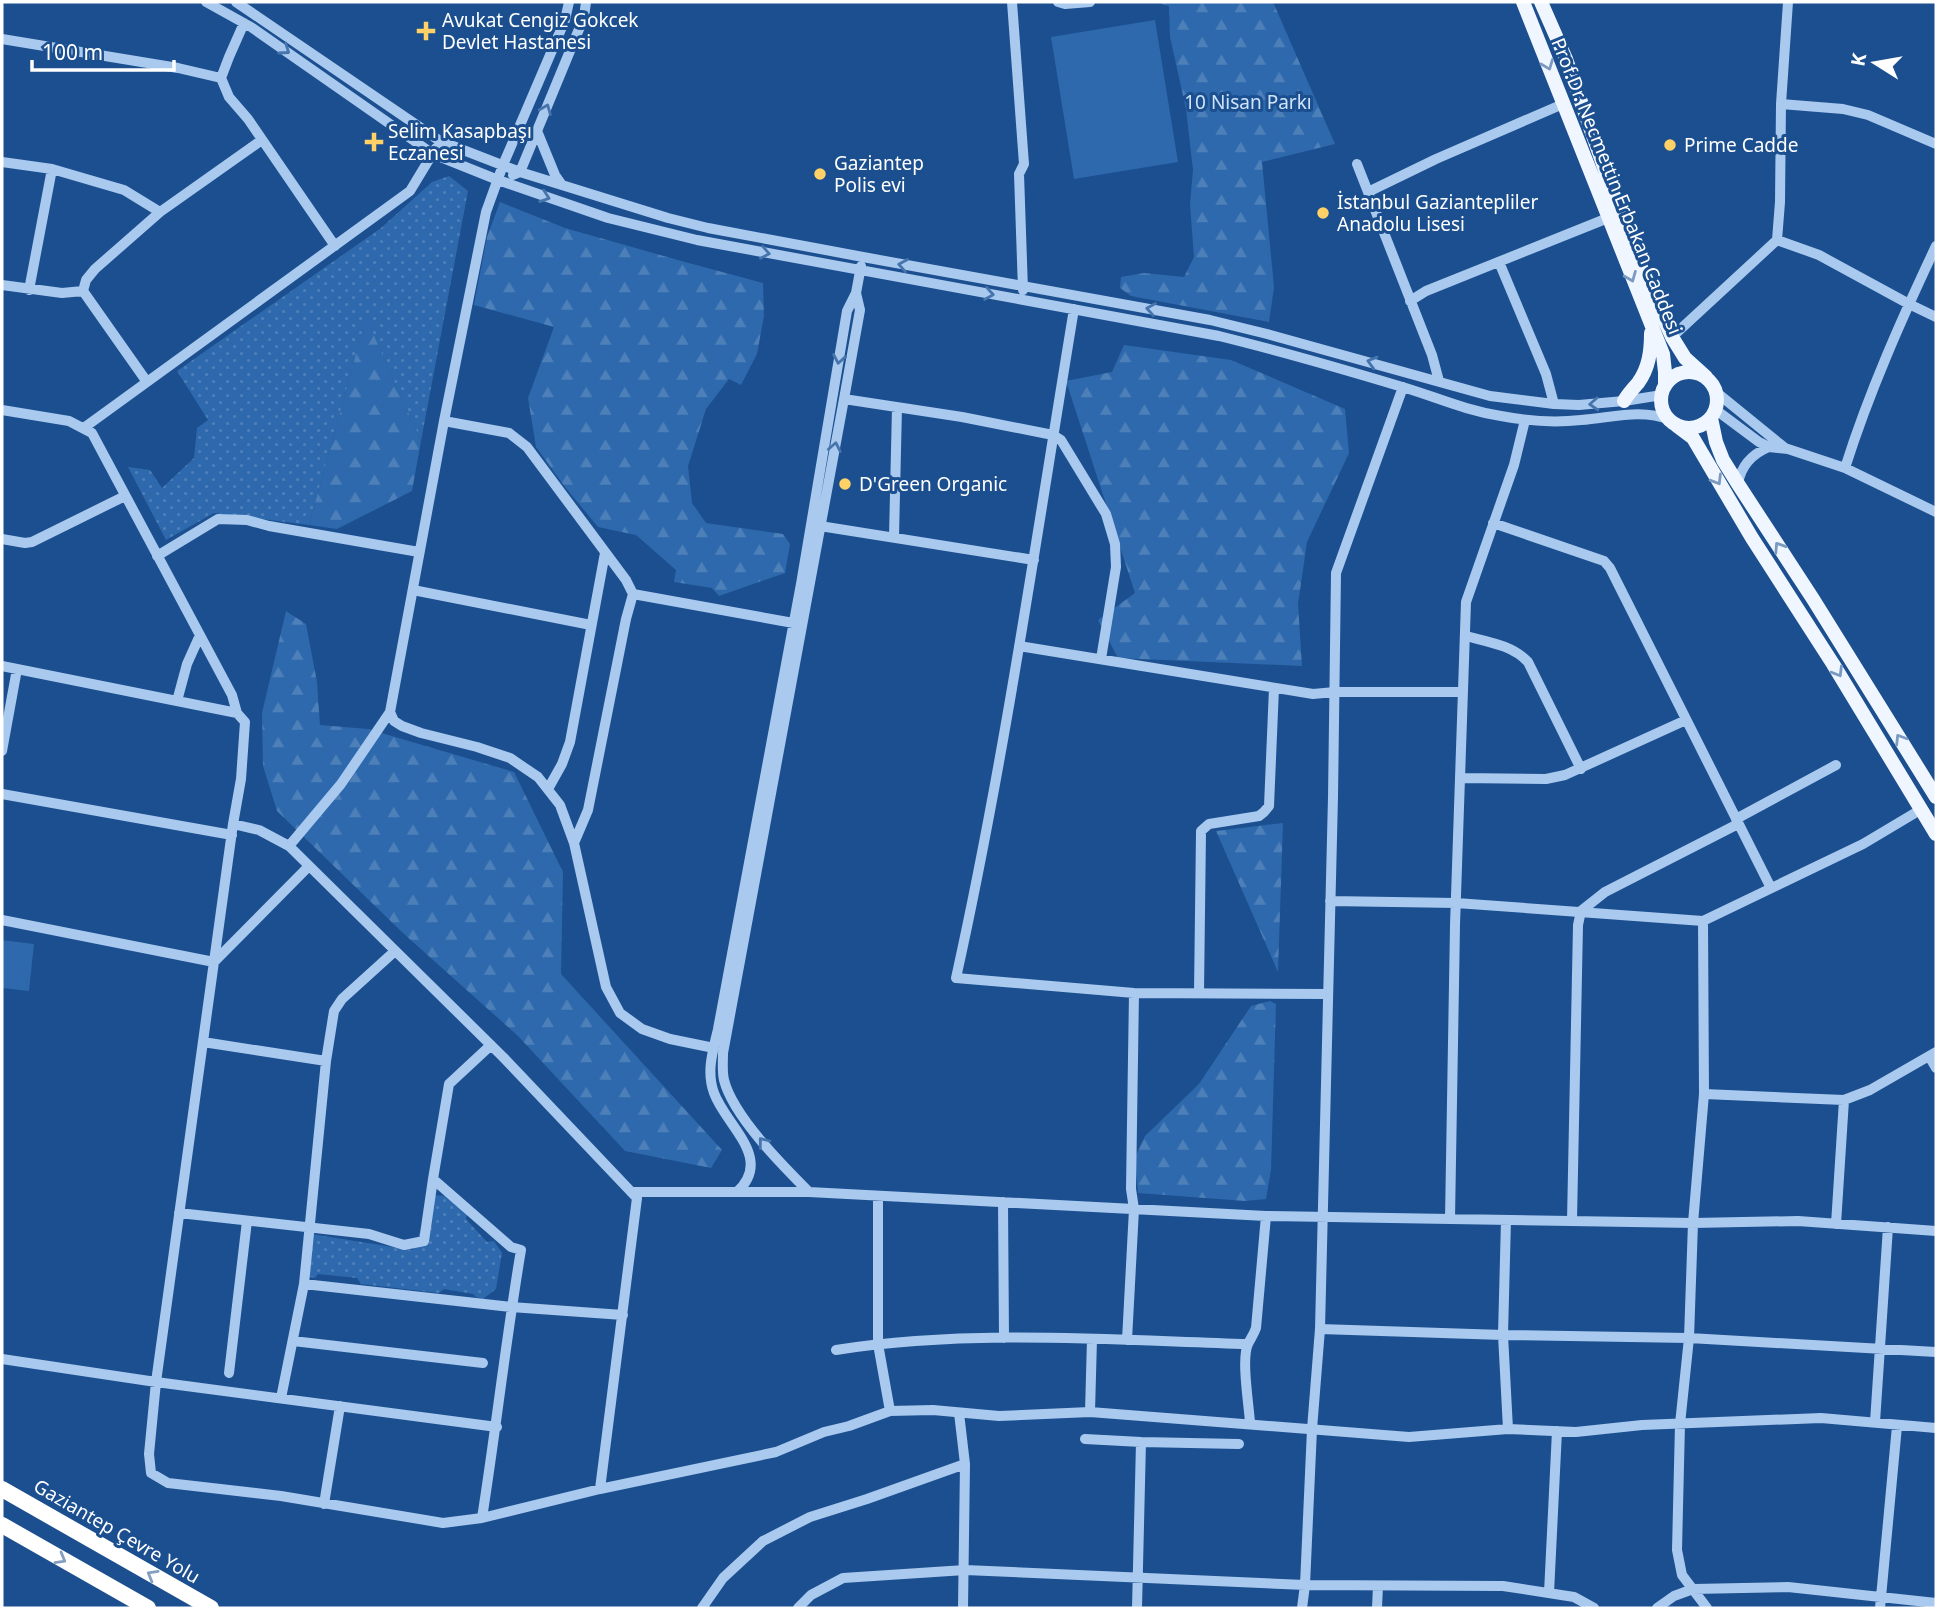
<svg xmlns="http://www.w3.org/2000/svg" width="1938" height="1610" font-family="'Noto Sans',sans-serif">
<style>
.grass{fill:url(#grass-dots)}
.forest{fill:url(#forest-firs)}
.pitch{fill:#2e69ad}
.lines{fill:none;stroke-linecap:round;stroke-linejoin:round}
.minor{stroke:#a9c9ee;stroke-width:10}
.major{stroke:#f0f6ff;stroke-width:14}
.highway{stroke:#fff;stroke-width:16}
.oneway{stroke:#4674ac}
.oneway2{stroke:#7b9ac1}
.oneway3{stroke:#829ec1}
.poi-dot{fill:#ffd166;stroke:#1b4f8f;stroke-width:2.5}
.labels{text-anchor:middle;stroke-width:6;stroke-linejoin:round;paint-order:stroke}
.poi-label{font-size:19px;fill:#fff;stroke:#1b4f8f;text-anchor:start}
.park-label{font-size:19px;fill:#cfe3fa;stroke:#1b4f8f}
.street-label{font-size:19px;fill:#fff;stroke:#1b4f8f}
</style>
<defs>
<pattern id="grass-dots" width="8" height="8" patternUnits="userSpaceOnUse" patternTransform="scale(1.75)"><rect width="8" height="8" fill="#2e69ad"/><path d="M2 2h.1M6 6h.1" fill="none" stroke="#4d80b9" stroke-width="1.8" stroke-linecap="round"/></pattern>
<pattern id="forest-firs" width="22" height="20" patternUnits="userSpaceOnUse" patternTransform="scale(1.75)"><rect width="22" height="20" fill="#2e69ad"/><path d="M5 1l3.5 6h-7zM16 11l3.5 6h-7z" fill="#4d80b9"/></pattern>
</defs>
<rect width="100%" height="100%" fill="#1b4f8f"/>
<!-- grass -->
<path class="grass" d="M449,176L468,191L421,441L366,319L309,525L214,513L166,540L128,467L150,470L162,488L194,458L197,428L208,420L177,371L381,228L432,182Z
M432,1195L447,1196L467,1213L466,1219L487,1242L494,1241L502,1253L496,1289L483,1299L476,1297L473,1294L444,1289L439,1293L361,1284L357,1278L318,1274L315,1278L305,1276L311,1234L412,1250L415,1247Z"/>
<!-- forest -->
<path class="forest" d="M1156,2H1273L1335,144L1262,162L1274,287L1269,322L1131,296L1120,288L1121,277L1144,273L1184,277L1194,257L1190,204L1193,170L1186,109L1170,37L1169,6Z
M500,202L565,228L685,262L763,283L764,316L757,354L741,385L729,379L706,409L688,466L692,503L706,523L783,534L790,544L785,573L719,596L712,588L674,582L676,570L636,535L598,527L565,487L536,447L528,398L554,327L474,305L487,237Z
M366,318L421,441L412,491L337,529L309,525Z
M1124,345L1231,360L1345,409L1349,453L1307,542L1298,604L1302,666L1118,658L1098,620L1135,593L1066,381L1112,372Z
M286,611L306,624L317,682L320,725L368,729L514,772L563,872L561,974L722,1150L711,1168L625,1151L518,1036L404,934L277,811L263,766L262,713Z
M1283,823L1278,972L1216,831Z
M1270,1001L1276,1004L1271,1170L1266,1199L1245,1201L1138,1193L1135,1157L1145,1136L1199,1084L1251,1006Z"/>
<!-- pitch -->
<path class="pitch" d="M1155,20L1178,162L1074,179L1051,37Z
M2,940L34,944L29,991L2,988Z"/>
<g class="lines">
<!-- minor -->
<path class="minor" d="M206,2L251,27L433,154L498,180L608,218L697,240L1219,336C1280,351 1339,368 1399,386C1434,396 1463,410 1501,416C1527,421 1554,423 1581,420C1611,418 1641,408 1670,420
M236,2L440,141L520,172L668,218L708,228L863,257L1210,320L1267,334L1490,396L1554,404L1579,405L1624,401L1662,395
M1012,2L1024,164L1019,174L1023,290
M1058,2L1065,4L1090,2
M244,23L229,57L221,78L229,97L248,119L335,246
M2,39L178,68L221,78
M1781,104L1843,109L1868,115L1936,144
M537,131L555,175L562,185
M2,162L52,169L124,190L160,212
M1357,164L1432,355L1439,381
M513,175L520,172L584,17L586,2
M1368,192L1436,159L1563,104
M1777,240L1819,255L1909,304L1936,317
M1499,262L1546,374L1554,404
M2,285L62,293L83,291
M29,290L52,169
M1410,301L1426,291L1608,218
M1074,309C1037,532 1005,757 956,978L1134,993L1328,994
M1672,337L1777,240L1780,202L1781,104L1788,2
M147,382L83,291L86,280L95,269L160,212L262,140
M1716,392L1785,448
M844,399L962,417L1053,435L1061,440L1106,514L1115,544L1116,567L1101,659
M2,410L69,421L92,433L232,695L237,713L245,722L241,779L233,824L156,1382L149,1454L151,1473L168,1483L281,1496L443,1523L482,1518L600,1489L637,1198L503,1057L289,846L259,830L233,824
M1716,410L1759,442L1769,447L1788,449L1845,468L1936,512
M444,421L509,433L527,447L626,580L633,594L626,619L588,810L574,843
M85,427L410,191L436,148
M1845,468C1869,392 1902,318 1936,246
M1738,484C1741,465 1752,454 1769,447
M1493,523L1604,561L1610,568L1771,888
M820,526L1034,560
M894,537L897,407
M2,539L25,543L32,542L125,496
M157,556L218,519L247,520L269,526L419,552
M413,590L591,625
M633,594L799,624
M1466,636C1488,642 1512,645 1528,662L1581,769
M1019,646L1313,694L1335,692H1463
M2,666L237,713
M177,701L187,664L200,635
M390,712L394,721L402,726L421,733L477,747L510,758L538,777L560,805L574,843L606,987L620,1013L642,1029L670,1039L714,1048
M2,751L17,669
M1460,778L1546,779L1565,775L1686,720
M548,789L562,764L570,742L605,553
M2,794L232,835
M1736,819L1836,765
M289,846L341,784L390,712L444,421L486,212L503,165L565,20L569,2
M1330,901L1456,903L1703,921L1863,844L1920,810
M2,920L214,962L309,866
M1703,921L1704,1094L1693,1223L1689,1338L1680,1424L1677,1550L1682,1575L1707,1608
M1199,993L1201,831L1209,824L1259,816L1264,812L1269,806L1274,688
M203,1042L326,1061
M1929,1056L1936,1068
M1704,1094L1844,1100L1870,1090L1936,1052
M631,1192H809L1266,1216L1693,1223L1798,1221L1936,1231
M737,1192C774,1158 726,1126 714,1093C706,1071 713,1051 718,1029L801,584L847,311L856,293L861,266
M809,1192C783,1166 733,1116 724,1080C722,1072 723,1062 723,1053L844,399L860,310L856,293
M878,1196V1344L890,1411
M1003,1202L1004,1338
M179,1213L369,1234L404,1245L424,1241L433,1179
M1450,1219L1455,925L1466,602L1514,465L1525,420
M1506,1220L1503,1335L1508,1429
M1572,1221L1578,925L1581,911L1605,892L1738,824
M1836,1224L1844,1100
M304,1284L511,1307L623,1315
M1320,1329L1503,1335L1689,1338L1936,1352
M1127,1340L1134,1209L1131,1189L1134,993
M293,1341L483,1363
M836,1350C972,1329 1111,1340 1248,1344
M2,1359L156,1382L497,1427
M229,1373L247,1221
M281,1398L304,1284L326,1061L334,1011L342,999L395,951
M1090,1412L1092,1339
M959,1413L965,1464L963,1608
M1875,1422L1888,1227
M1250,1423C1249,1405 1241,1359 1248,1344C1251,1338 1254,1334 1256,1328L1266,1216
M1085,1439L1141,1442L1239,1444
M600,1489L776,1452L824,1432L849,1426L890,1411L933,1410L999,1416L1090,1412L1409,1437L1508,1429L1576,1432L1642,1425L1821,1418L1936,1428
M324,1504L340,1406
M482,1518C496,1429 506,1339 521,1250L511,1247L433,1179L449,1084L491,1045
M1549,1593L1557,1431
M702,1608L723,1578L763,1541L810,1517L867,1499L965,1464
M798,1608L811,1595L843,1578L965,1570L1305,1585L1503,1586L1574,1597L1594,1608
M1137,1608L1141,1442
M1302,1608L1305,1585L1312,1429L1320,1329L1333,797L1336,573L1403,387
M1377,1608L1378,1586
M1657,1608L1674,1596L1693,1589L1788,1587L1936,1603
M1880,1608L1897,1426"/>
<!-- major -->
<path class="major" d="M1523,2L1663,354L1665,372V386
M1541,2L1566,59L1632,247L1672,337L1685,358L1706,377
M1661 400a28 28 0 1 1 56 0a28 28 0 1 1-56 0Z
M1624,401C1628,394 1633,389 1638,383C1649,368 1651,351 1651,333
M1711,418L1716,442L1723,460L1738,484L1813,599L1936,797
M1677,426L1693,438L1752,538L1833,664L1936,834"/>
<!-- highway -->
<path class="highway" d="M2,1489L211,1608
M2,1525L148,1608"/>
</g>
<!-- one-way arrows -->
<defs><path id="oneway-chevron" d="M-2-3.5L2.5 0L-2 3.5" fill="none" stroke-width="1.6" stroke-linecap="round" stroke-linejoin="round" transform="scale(1.75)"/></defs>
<g class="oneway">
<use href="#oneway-chevron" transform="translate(285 50) rotate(35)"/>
<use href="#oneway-chevron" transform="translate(546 109) rotate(-68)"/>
<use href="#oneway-chevron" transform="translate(545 197) rotate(19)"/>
<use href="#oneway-chevron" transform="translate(765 253) rotate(11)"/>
<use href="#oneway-chevron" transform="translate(903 265) rotate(-170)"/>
<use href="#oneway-chevron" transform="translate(989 294) rotate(10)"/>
<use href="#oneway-chevron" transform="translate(1151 309) rotate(-170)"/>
<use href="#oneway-chevron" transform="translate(839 359) rotate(100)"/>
<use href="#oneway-chevron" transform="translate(1372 362) rotate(-164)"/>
<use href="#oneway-chevron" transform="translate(1594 404) rotate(177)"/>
<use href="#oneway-chevron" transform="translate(835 447) rotate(-79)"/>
<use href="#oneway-chevron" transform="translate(763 1142) rotate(-128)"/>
</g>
<g class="oneway2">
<use href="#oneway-chevron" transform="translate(1548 65) rotate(69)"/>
<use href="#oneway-chevron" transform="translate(1631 277) rotate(68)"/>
<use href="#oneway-chevron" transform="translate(1717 480) rotate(59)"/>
<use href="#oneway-chevron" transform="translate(1779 547) rotate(-123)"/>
<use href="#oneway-chevron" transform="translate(1838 672) rotate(59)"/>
<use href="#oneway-chevron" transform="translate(1900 739) rotate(-122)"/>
</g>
<g class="oneway3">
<use href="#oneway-chevron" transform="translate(61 1559) rotate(30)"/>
<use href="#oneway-chevron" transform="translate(152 1575) rotate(-150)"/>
</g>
<!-- markers -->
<g class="poi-dot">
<path d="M422.5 20.5h7v7h7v7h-7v7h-7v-7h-7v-7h7z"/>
<path d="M370.5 131.5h7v7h7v7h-7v7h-7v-7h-7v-7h7z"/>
<circle cx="1670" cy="145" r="7"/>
<circle cx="820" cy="174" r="7"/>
<circle cx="1323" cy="213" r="7"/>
<circle cx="845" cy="484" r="7"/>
</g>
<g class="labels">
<!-- poi labels -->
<g class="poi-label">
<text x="442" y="27">Avukat Cengiz Gokcek<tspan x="442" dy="22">Devlet Hastanesi</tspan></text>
<text x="388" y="138">Selim Kasapbaşı<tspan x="388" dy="22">Eczanesi</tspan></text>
<text x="1684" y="152">Prime Cadde</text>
<text x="834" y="170">Gaziantep<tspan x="834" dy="22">Polis evi</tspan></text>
<text x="1337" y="209">İstanbul Gaziantepliler<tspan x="1337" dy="22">Anadolu Lisesi</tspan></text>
<text x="859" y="491">D'Green Organic</text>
</g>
<!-- park labels -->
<g class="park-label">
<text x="1248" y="109">10 Nisan Parkı</text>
</g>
<!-- street labels -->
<g class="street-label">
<text transform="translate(1617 186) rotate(68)" y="7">Prof.Dr. Necmettin Erbakan Caddesi</text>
<text transform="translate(117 1531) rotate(30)" y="7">Gaziantep Çevre Yolu</text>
</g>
</g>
<!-- border -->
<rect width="1938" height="1610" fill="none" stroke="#ffffff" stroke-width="7"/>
<!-- north arrow -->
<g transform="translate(1875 63) rotate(281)" stroke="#1b4f8f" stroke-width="5" paint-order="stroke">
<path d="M0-5L12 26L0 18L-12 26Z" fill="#ffffff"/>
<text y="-10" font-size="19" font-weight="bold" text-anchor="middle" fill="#ffffff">K</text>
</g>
<!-- scale -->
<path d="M32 60v10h142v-10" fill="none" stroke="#ffffff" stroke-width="3.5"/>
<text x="42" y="60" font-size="21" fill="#ffffff" stroke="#1b4f8f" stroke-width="5" paint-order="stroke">100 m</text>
</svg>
